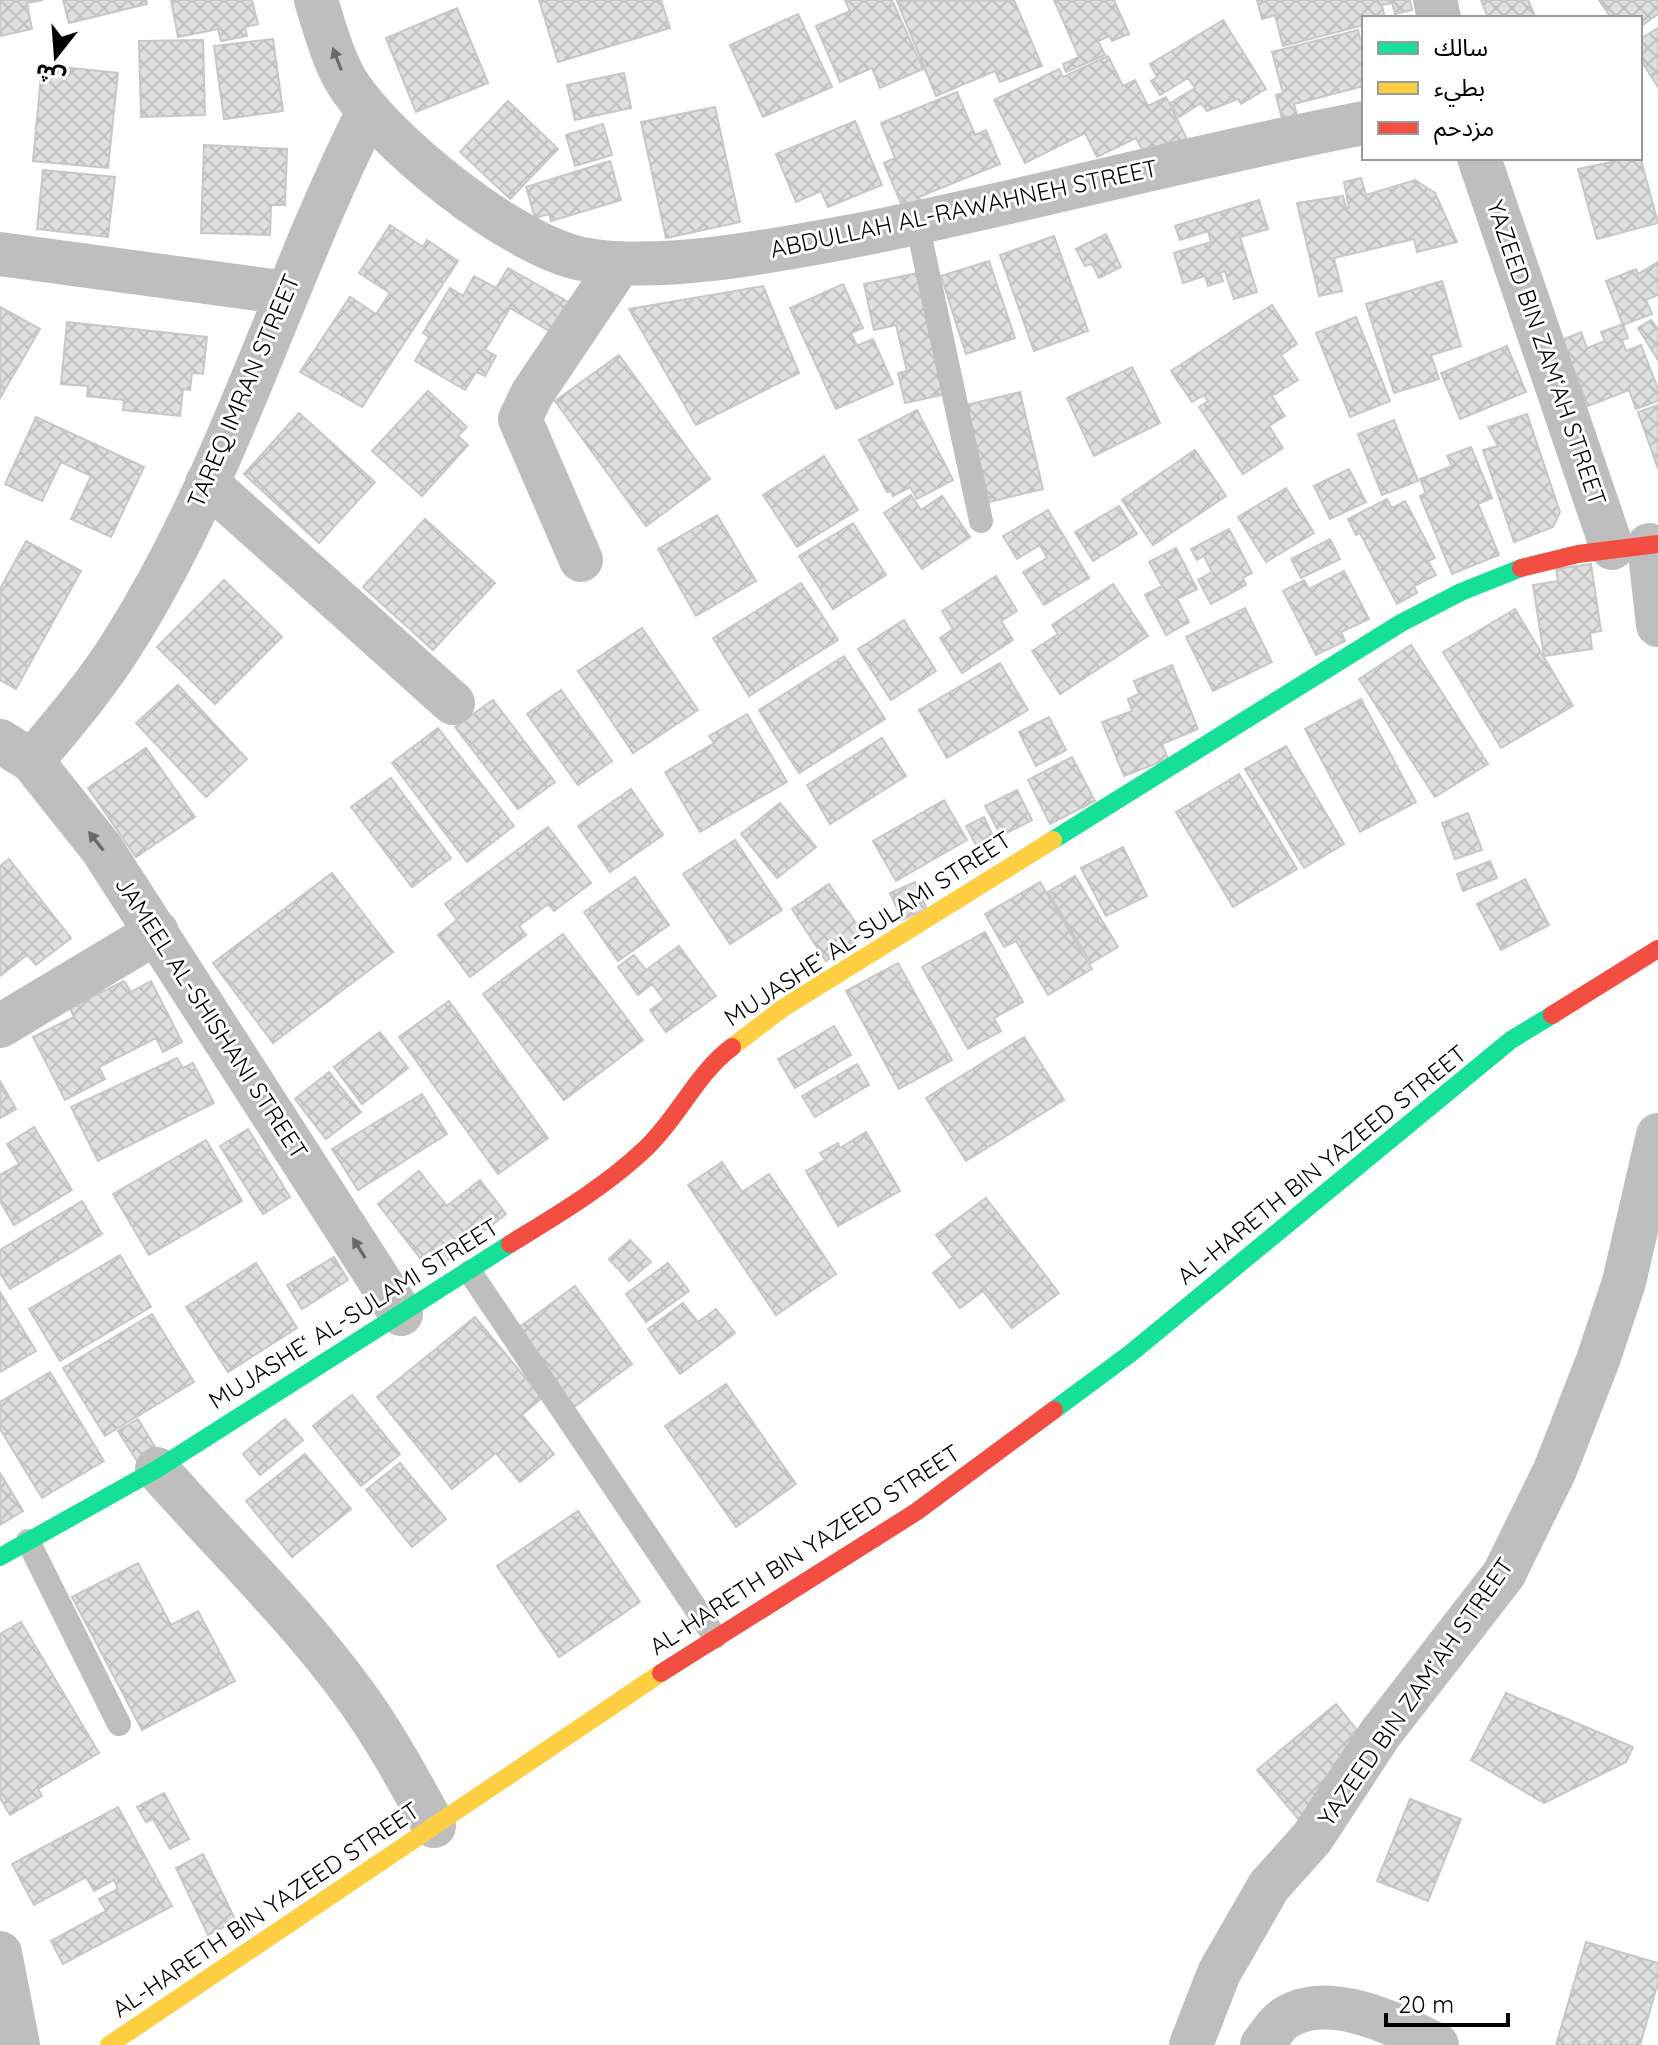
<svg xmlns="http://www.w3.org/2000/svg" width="1658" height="2045" font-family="Quicksand,'Noto Sans Arabic',sans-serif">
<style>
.building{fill:url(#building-cross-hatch);stroke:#c7c7c7;stroke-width:2}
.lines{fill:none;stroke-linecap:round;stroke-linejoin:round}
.lane{stroke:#bebebe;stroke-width:24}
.street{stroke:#bebebe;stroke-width:44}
.fast{stroke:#16e098;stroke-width:18}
.slow{stroke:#ffcf43;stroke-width:18}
.jam{stroke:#f24e42;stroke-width:18}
.oneway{fill:#686868}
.labels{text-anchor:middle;stroke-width:6;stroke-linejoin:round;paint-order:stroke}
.street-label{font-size:24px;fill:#000;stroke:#fff}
</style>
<defs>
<pattern id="building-cross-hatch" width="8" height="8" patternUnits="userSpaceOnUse" patternTransform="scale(2)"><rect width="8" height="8" fill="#dfdfdf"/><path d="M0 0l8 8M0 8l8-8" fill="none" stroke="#bebebe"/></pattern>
</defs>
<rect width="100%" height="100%" fill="#fff"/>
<!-- building -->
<path class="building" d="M0,0H43L27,3L32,29L0,36Z
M63,0H146L147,4L69,23Z
M171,0H252L258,24L245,27L247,36L221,41L218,29L178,37Z
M539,0H661L670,28L558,62Z
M845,0H892L923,69L880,88L872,68L840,82L816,26L850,11Z
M1014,0L1042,66L1000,82L995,71L936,96L897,1Z
M1054,0H1114L1129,34L1112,41L1110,36L1098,41L1105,55L1066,72L1063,64L1079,57Z
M1257,0H1410L1412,10L1395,14L1392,3L1382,5L1385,18H1364V25L1283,46L1275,15L1262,19Z
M1481,0H1528L1535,16L1488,18Z
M1599,0H1658V14L1640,27V18H1611Z
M457,8L488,83L416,112L386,38Z
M798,14L832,87L763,117L730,45Z
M1223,20L1266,89L1241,104L1238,99L1207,111L1201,103L1179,117L1170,103L1195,88L1188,78L1160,95L1151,81L1157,77L1150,64Z
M1658,28V87L1640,59V39Z
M1358,30L1360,39L1364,38V86L1294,104L1298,119L1283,123L1276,95L1283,93L1272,52Z
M273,39L283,111L224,119L214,46Z
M203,40L205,115L141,117L139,41Z
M1108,56L1123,86L1135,80L1148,106L1166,97L1188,141L1148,161L1136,138L1097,157L1085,133L1025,163L994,100L1059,69L1063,77Z
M42,65L118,73L108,168L33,161Z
M624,73L631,108L575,120L567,85Z
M957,92L975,135L986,130L1000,164L919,197L923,206L905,213L884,163L895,158L881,123Z
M508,101L558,149L510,199L460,152Z
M715,107L740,222L666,238L641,122Z
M855,121L882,185L828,207L821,191L796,202L776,154Z
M603,124L612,155L575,166L566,135Z
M204,145L287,149L285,205H271L270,235L201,233Z
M1640,156L1658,223L1597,239L1578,169Z
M610,161L621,200L551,221L549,214L535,218L526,187Z
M43,170L115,177L108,237L37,229Z
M1361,178L1366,195L1415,180L1435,193L1457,242L1417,252L1414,239L1334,258L1342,291L1319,296L1297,203L1343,196L1346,208H1349L1344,182Z
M1259,200L1268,229L1240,237L1257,292L1234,299L1225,271L1220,273L1223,281L1208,286L1205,276L1183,283L1174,253L1211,242L1208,231L1180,240L1175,226Z
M390,225L423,247L427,240L458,261L362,407L300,372L350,297L376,314L390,293L359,273Z
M1106,234L1121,267L1099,278L1092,264L1085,266L1076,249Z
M1054,236L1088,331L1034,351L1000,255Z
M989,261L1015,338L966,354L941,276Z
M1658,262V295L1646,300L1652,314L1623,325L1606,281L1636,269L1638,274Z
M508,268L572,304L554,334L510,308L485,350L496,356L485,376L476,372L465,390L415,361L429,337L423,333L450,288L463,296L474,276L496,288Z
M918,273L946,394L905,403L898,373L907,371L896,325L874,330L864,284Z
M1442,281L1461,346L1431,355L1439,379L1394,393L1366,304Z
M843,284L863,328L851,333L857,346L873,339L893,384L836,409L790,308Z
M763,286L799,373L696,425L629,309Z
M1272,305L1297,344L1281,355L1298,380L1272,396L1285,416L1269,426L1283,448L1243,474L1199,407L1208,401L1204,395L1192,402L1171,371Z
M0,307L40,329L0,398Z
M1356,317L1390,401L1350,417L1316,333Z
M1651,320L1658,329V360L1638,328Z
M67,322L207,337L203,374L192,373L190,390L183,389L180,416L123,410L124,400L87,396L88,386L61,384Z
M1623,324L1628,338L1622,340L1626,351L1641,345L1658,389V401L1636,409L1629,390L1588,406L1562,340L1581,332L1587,348L1605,341L1601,332Z
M1507,346L1526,392L1460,419L1441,373Z
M619,355L710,479L646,526L555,401Z
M1132,367L1160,423L1094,456L1067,398Z
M428,391L467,427L458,436L468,445L422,496L372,451Z
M1020,392L1043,489L989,502L966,405Z
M1658,405V469L1638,412Z
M917,410L953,480L917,499L910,487L893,496L891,491L887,492L859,440Z
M299,413L375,482L319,543L244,474Z
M1527,414L1560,512L1553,527L1514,542L1483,450L1498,446L1488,427Z
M36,417L144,467L111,537L71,519L91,476L61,462L42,501L5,484Z
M1394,420L1418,481L1382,495L1358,434Z
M1471,447L1492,498L1478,504L1499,555L1452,574L1420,496L1426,493L1420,479L1452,466L1447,456Z
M1195,450L1226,496L1153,545L1122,500Z
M824,456L858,510L797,547L763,495Z
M1349,469L1366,502L1330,519L1314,486Z
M1286,488L1314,533L1266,562L1238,517Z
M911,495L921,510L942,496L970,537L922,569L884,513Z
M1387,499L1392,508L1405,501L1435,558L1428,561L1436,575L1414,586L1417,593L1397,604L1360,533L1356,535L1348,519Z
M1119,506L1137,534L1093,561L1075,532Z
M1048,510L1089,578L1044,605L1023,572L1047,558L1040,545L1017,559L1003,536Z
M717,515L756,581L696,616L658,549Z
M425,519L495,583L433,650L363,587Z
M853,523L886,575L833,609L799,556Z
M1229,529L1252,573L1243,578L1246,585L1211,604L1198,580L1212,572L1204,556L1197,560L1191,549Z
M1330,539L1340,559L1301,578L1291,559Z
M26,541L81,571L16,689L0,680V589Z
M1176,548L1197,589L1177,599L1189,622L1166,635L1145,595L1162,586L1149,562Z
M1591,564L1601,631L1590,633L1592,649L1544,656L1533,585L1558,581L1556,569Z
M1344,571L1369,619L1341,632L1345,641L1316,655L1283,591L1304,580L1309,589Z
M996,576L1017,611L1001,621L1013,640L962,673L940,638L953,629L942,611Z
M224,580L282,637L215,704L157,647Z
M801,583L838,640L749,696L713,638Z
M1113,584L1148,636L1060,694L1032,651L1058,634L1052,625Z
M1245,608L1272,662L1213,691L1186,637Z
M1515,609L1573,706L1501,748L1443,652Z
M904,620L936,671L891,700L858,649Z
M642,628L698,710L633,753L578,671Z
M1411,645L1488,764L1435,797L1359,679Z
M844,656L885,719L799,773L759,710Z
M1000,663L1028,710L947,758L919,710Z
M1172,665L1198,729L1162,744L1168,759L1124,776L1102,722L1132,711L1128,699L1139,694L1134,681Z
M178,685L247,759L206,797L136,723Z
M561,690L612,761L578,785L527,714Z
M1361,699L1416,802L1360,832L1305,729Z
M493,700L555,782L518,809L455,727Z
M747,714L787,782L700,832L665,772L714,743L709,736Z
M1049,717L1066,750L1036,766L1019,732Z
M438,728L514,826L467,862L392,763Z
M882,738L906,776L830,824L807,785Z
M1286,746L1344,844L1304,868L1245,769Z
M146,748L195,817L136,857L88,788Z
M1072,757L1095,801L1050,824L1028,780Z
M1239,774L1297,869L1233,907L1176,812Z
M391,778L451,858L412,887L351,807Z
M631,789L663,835L610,872L578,826Z
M1017,790L1032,820L1001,836L985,806Z
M944,800L967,840L896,881L873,841Z
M780,803L816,847L777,878L741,834Z
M1468,813L1482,850L1455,859L1442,823Z
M984,817L995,840L978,849L966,826Z
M548,827L591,883L554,911L548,904L519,926L526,935L470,977L438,935L457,920L445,904Z
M735,840L782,910L730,944L683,874Z
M1123,847L1147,896L1106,916L1081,868Z
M9,859L71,938L36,965L27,955L0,976V866Z
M1490,861L1497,878L1463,891L1457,874Z
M332,873L393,952L273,1043L213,963Z
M1075,876L1118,947L1091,963L1048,892Z
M635,877L669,925L618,961L584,912Z
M1525,879L1549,925L1501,950L1477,904Z
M915,882L927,909L902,920L890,893Z
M1040,882L1092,969L1048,995L1016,941L1004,947L985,914Z
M829,884L864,935L826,961L792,909Z
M985,932L1023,1002L994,1018L1001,1031L968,1049L922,967Z
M563,934L643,1040L564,1100L483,994Z
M679,946L716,996L666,1032L650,1010L664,1000L652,984L638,995L618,967L634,955L646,970Z
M898,963L952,1060L899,1089L846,991Z
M124,981L131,992L151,981L182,1042L163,1052L156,1038L99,1067L105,1079L65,1100L33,1037L74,1017L70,1008Z
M449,1001L548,1138L498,1174L399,1037Z
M834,1026L851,1055L795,1088L778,1059Z
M380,1032L408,1068L362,1104L334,1067Z
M1024,1037L1064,1100L966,1161L926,1098Z
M177,1058L183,1068L193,1063L214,1103L98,1161L71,1107Z
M857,1064L869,1085L815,1117L802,1096Z
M329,1072L361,1112L326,1139L295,1099Z
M0,1081L16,1109L0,1118Z
M422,1094L447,1134L358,1190L332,1149Z
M34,1127L72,1190L14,1225L0,1201V1175L19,1164L7,1144Z
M248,1129L290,1197L263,1214L220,1146Z
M866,1132L900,1191L838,1226L806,1171L825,1160L820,1153L838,1143L840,1148Z
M206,1140L242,1201L149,1255L113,1194Z
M722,1162L742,1192L769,1174L836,1274L776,1315L688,1185Z
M419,1171L447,1206L480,1180L506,1214L441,1265L430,1250L420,1258L378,1204Z
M986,1198L1059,1293L1012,1328L983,1291L960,1308L933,1273L953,1257L936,1235Z
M82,1201L102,1234L10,1289L0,1273V1250Z
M630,1240L651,1262L629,1281L609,1259Z
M120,1255L151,1307L60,1361L29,1309Z
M334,1257L348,1280L302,1309L287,1285Z
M256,1263L297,1328L228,1372L186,1307Z
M668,1263L689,1291L646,1322L626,1294Z
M575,1286L632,1364L574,1407L517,1329Z
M0,1292L36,1351L0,1372Z
M683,1303L698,1322L716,1309L735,1333L680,1374L648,1329Z
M152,1314L194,1382L105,1436L63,1368Z
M475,1317L542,1398L522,1415L554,1454L520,1482L496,1453L452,1489L377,1397Z
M50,1372L104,1461L42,1498L0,1429V1402Z
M726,1384L796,1484L736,1527L665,1426Z
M352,1395L400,1454L361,1486L313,1426Z
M138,1419L158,1452L139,1464L118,1431Z
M285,1419L303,1440L260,1475L243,1454Z
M305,1454L351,1509L292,1557L246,1501Z
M400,1463L446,1519L412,1547L366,1490Z
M0,1473L23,1511L0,1525Z
M578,1511L640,1602L559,1657L497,1566Z
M138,1563L171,1625L198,1611L235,1681L142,1730L72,1597Z
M21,1622L99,1753L38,1789L42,1796L10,1815L0,1798V1634Z
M1506,1693L1633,1747L1626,1762L1544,1803L1471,1760Z
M1336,1704L1357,1730L1352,1734L1360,1744L1332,1766L1338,1773L1299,1820L1257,1770Z
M164,1793L189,1839L170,1849L153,1819L146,1822L137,1807Z
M1410,1799L1461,1819L1428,1901L1377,1881Z
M118,1807L172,1906L63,1964L51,1941L106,1911L99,1899L118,1889L114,1880L94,1891L86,1877L34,1905L12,1864Z
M203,1854L236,1921L208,1935L176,1868Z
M1586,1942L1658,1963V1983L1640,2045H1556Z"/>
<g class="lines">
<!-- lane -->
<path class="lane" d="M917,223L981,521
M470,1272L715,1637
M28,1541L119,1724"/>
<!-- street -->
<path class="street" d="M316,0C324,26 332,56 345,79C382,141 512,245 582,259C661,274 783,249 863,234C1031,200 1196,155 1364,123
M1435,0L1439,18
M1479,158L1612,548
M0,254L287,293
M207,483L453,703
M1649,545L1658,625
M581,560L520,419L532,394L620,263
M0,741L32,761L102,849L401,1314
M32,761C64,723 98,683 124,641C228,476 281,285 368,112
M0,1026L157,932
M157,1469C223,1544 296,1614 355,1695C385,1736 409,1781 434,1826
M0,1953L18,2045
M1191,2045L1219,1973L1269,1886L1312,1838L1380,1734L1504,1574L1555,1470L1598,1360L1624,1282L1658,1135
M1262,2045C1269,2037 1277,2022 1287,2017C1331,1991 1397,2025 1437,2045"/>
<!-- fast -->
<path class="fast" d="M1053,840L1401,623L1461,592L1521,568
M1054,1410L1131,1353L1511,1040L1552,1015
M0,1557L157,1469L510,1244"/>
<!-- slow -->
<path class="slow" d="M732,1047L783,1008L1053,840
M109,2045L661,1673"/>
<!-- jam -->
<path class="jam" d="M1521,568L1578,554L1658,544
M1552,1015L1658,949
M510,1244C557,1215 605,1187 645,1149C678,1118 696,1074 732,1047
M661,1673L916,1512L1054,1410"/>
</g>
<!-- one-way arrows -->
<defs><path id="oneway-solid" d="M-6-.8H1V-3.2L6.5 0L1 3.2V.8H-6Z" transform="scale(2)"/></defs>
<g class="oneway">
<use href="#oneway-solid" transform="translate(337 59) rotate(-111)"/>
<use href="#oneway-solid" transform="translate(96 841) rotate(-128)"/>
<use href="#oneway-solid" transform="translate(359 1248) rotate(-122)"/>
</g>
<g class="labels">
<!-- street labels -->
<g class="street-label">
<text transform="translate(964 209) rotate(-12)" y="8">ABDULLAH AL-RAWAHNEH STREET</text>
<text transform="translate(1546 353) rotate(71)" y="8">YAZEED BIN ZAM‘AH STREET</text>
<text transform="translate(244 391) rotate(-67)" y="8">TAREQ IMRAN STREET</text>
<text transform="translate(868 929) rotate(-33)" y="8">MUJASHE‘ AL-SULAMI STREET</text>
<text transform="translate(211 1018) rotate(57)" y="8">JAMEEL AL-SHISHANI STREET</text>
<text transform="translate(1322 1165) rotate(-39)" y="8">AL-HARETH BIN YAZEED STREET</text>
<text transform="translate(354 1314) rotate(-32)" y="8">MUJASHE‘ AL-SULAMI STREET</text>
<text transform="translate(805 1550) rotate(-33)" y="8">AL-HARETH BIN YAZEED STREET</text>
<text transform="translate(1416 1692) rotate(-55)" y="8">YAZEED BIN ZAM‘AH STREET</text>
<text transform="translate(266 1910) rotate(-34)" y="8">AL-HARETH BIN YAZEED STREET</text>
</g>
</g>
<!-- legend -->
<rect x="1362" y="16" width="280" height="144" fill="#ffffff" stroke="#999999" stroke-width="2"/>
<rect x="1378" y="42" width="40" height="12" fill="#16e098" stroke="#999999" stroke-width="2"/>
<text x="1434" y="56" font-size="24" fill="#000000">سالك</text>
<rect x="1378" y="82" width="40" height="12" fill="#ffcf43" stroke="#999999" stroke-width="2"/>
<text x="1434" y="96" font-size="24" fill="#000000">بطيء</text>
<rect x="1378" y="122" width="40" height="12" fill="#f24e42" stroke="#999999" stroke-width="2"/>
<text x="1434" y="136" font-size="24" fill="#000000">مزدحم</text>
<!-- north arrow -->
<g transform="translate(56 56) rotate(197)" stroke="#ffffff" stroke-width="6" paint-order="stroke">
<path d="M0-6L14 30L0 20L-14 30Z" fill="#000000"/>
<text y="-12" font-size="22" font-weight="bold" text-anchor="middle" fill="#000000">ش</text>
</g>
<!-- scale -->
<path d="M1386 2013v12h122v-12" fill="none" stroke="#000000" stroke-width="4"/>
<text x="1398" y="2013" font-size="24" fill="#000000" stroke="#ffffff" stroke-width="6" paint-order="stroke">20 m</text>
</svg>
